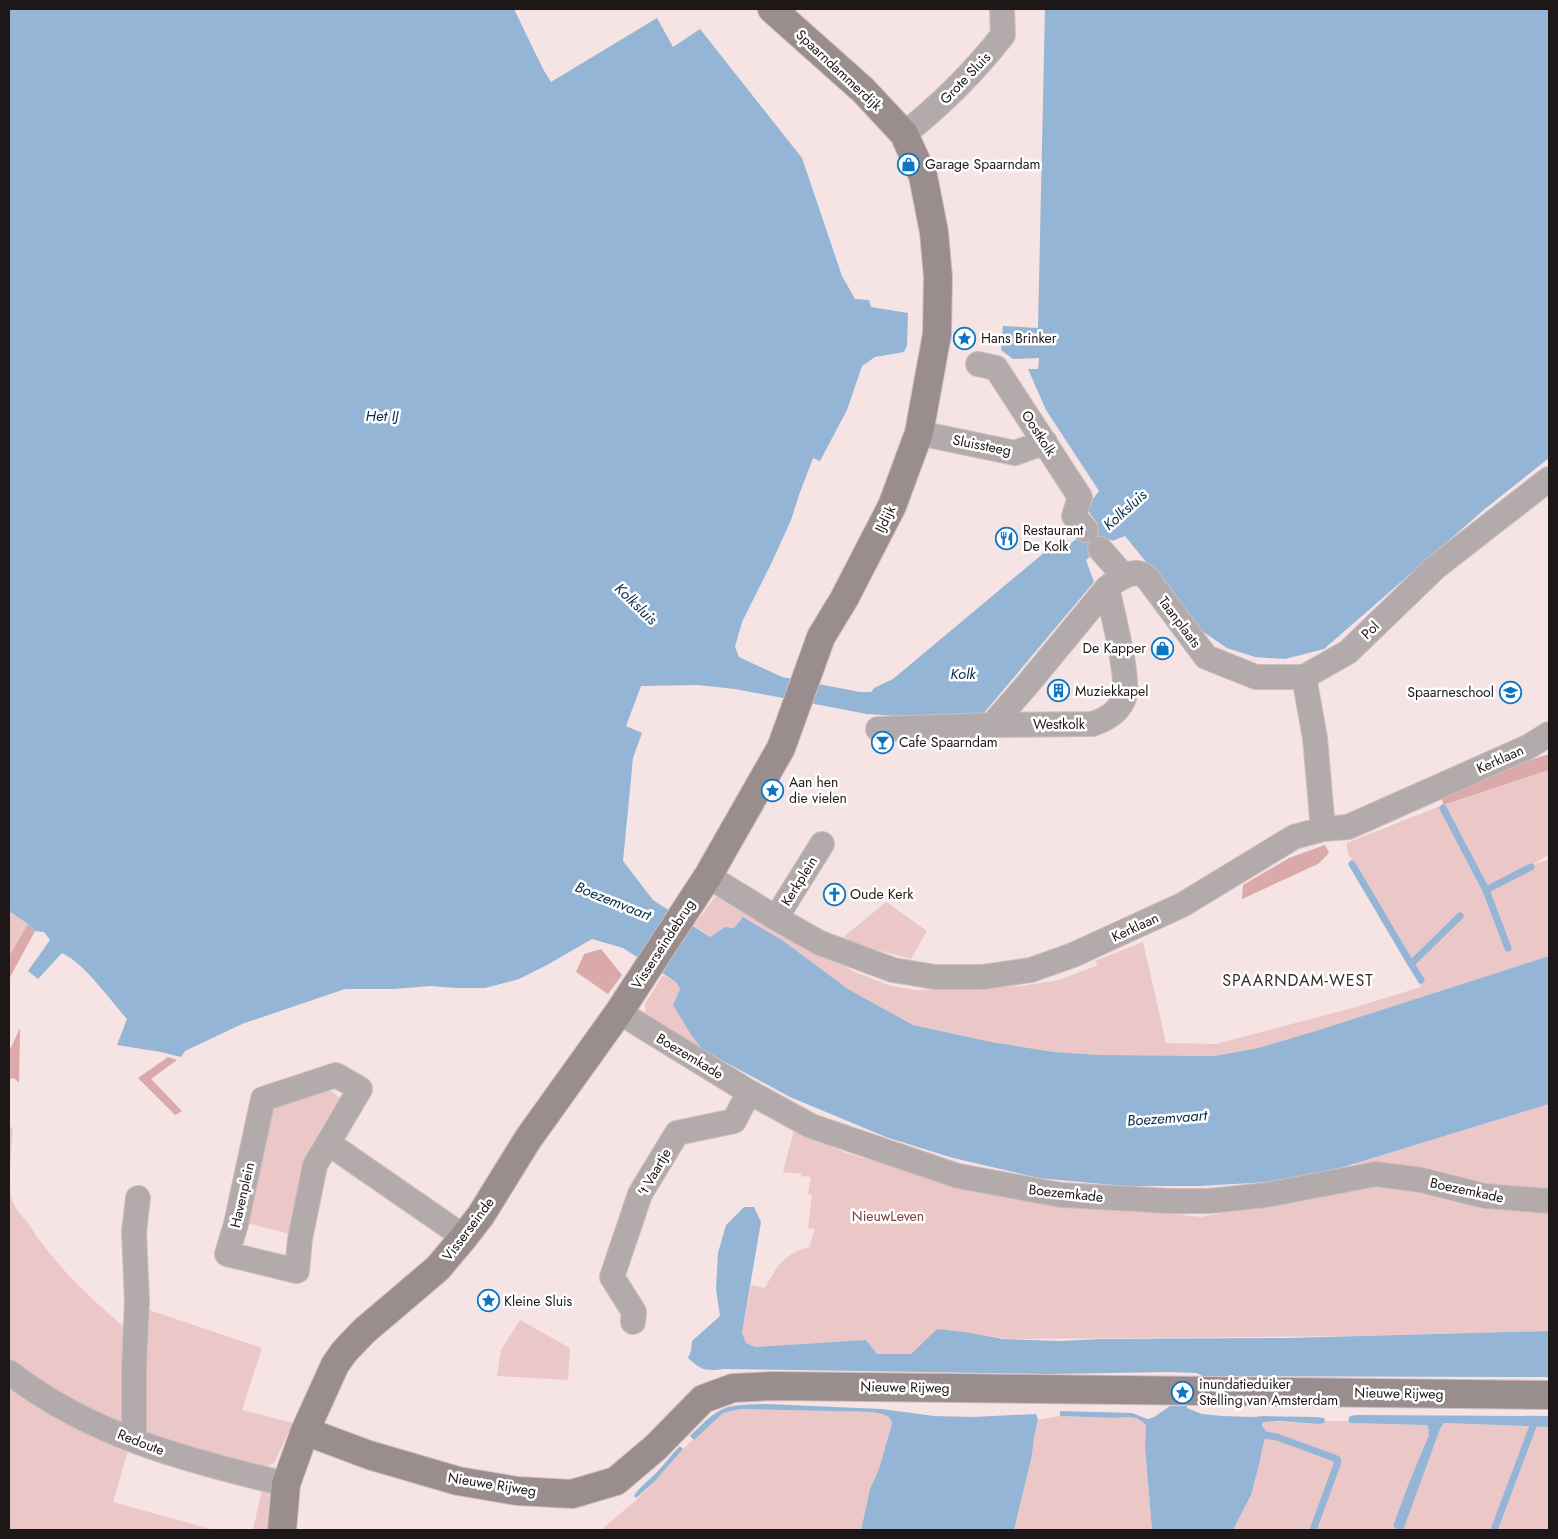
<svg xmlns="http://www.w3.org/2000/svg" width="1558" height="1539" font-family="Jost,sans-serif">
<style>
.green{fill:#ecc7c8}
.forest{fill:#dba9aa}
.water{fill:#94b5d6}
.lines{fill:none;stroke-linecap:round;stroke-linejoin:round}
.stream{stroke:#94b5d6;stroke-width:7}
.street-casing{stroke:#cfbebe;stroke-width:26}
.secondary-casing{stroke:#cfbebe;stroke-width:30}
.street{stroke:#b3abab;stroke-width:24}
.secondary{stroke:#998d8e;stroke-width:28}
.labels{text-anchor:middle;stroke-width:5;stroke-linejoin:round;paint-order:stroke}
.street-label{font-size:14px;fill:#1e1717;stroke:#fff}
.poi-label{font-size:14px;fill:#1e1717;stroke:#fff;text-anchor:start}
.park-label{font-size:14px;fill:#7e3e43;stroke:#fff}
.water-label{font-size:15px;font-style:italic;fill:#042b4a;stroke:#fff}
.quarter-label{font-size:16px;letter-spacing:1px;fill:#392b2b;stroke:#fff}
</style>
<rect width="100%" height="100%" fill="#f6e3e3"/>
<!-- green -->
<path class="green" d="M1549,770V855L1541,859L1533,865L1549,859V956L1319,1030L1258,1048L1215,1056L1099,1055L1054,1052L991,1042L913,1025L848,989L782,940L743,917L734,928L725,927L710,937L694,925L715,897L731,896L800,942L855,972L891,986L916,990L1021,986L1059,980L1098,965L1095,961L1143,942L1166,1043L1216,1044L1356,1007L1421,987L1347,851V843L1443,805Z
M886,902L927,931L911,959L840,940Z
M9,911L28,924L9,956Z
M663,975L676,982L680,989L673,1005L703,1050L646,1018L645,1004Z
M327,1088L340,1098L320,1130L303,1162L290,1234L247,1223L272,1104Z
M1549,1104V1193L1524,1195L1431,1175L1354,1164Z
M9,1126L13,1128C12,1144 7,1186 12,1200C15,1208 22,1216 27,1222C57,1269 98,1306 140,1340L143,1308L262,1348L242,1410L293,1423L274,1463L260,1469L113,1426L9,1366Z
M794,1130L846,1153L954,1184L1056,1200L1201,1217L1369,1185H1416L1549,1206V1331L1348,1336L1010,1339L937,1329L911,1354H877L866,1340L755,1347L746,1343L742,1333L751,1285L765,1288C776,1267 785,1253 809,1247L815,1229L808,1228L812,1195L808,1194L811,1177L801,1176V1174L783,1172Z
M520,1320L570,1348L568,1380L497,1376L501,1350Z
M9,1378L127,1448L128,1451L113,1502L214,1530H9Z
M740,1409L872,1412L882,1414L889,1417L892,1422L891,1427L879,1469L870,1489L861,1530H601L635,1501L655,1481L683,1449L715,1420L723,1413Z
M1060,1416L1116,1418L1127,1417L1136,1418L1143,1422L1146,1426L1145,1447L1152,1530H1014L1032,1455L1034,1437L1038,1420Z
M1267,1421L1318,1424L1325,1421H1348L1351,1423L1425,1425L1428,1426L1429,1435L1393,1526L1395,1528L1401,1530L1404,1528L1440,1429L1445,1423L1549,1427V1530H1233L1251,1495L1259,1465L1263,1446V1422Z
M263,1484L272,1488V1530H253Z"/>
<!-- forest -->
<path class="forest" d="M1549,754V770L1443,805L1441,790Z
M1325,845L1329,853L1318,864L1242,899L1243,885L1289,858Z
M28,924L35,931L9,979V956Z
M601,949L622,975L608,994L576,972L584,954Z
M20,1028L19,1083L14,1078L9,1079V1052Z
M168,1057L177,1060L151,1079L182,1111L175,1115L138,1078Z"/>
<!-- water -->
<path class="water" d="M9,9H514L543,69L551,82L657,18L673,47L700,29L802,158L842,276L855,299L869,300L871,307L908,313L907,346L904,352L875,357L862,366L847,410L820,461L813,458L799,495L791,520L771,564L742,622L735,647L739,657L782,677L860,692H871L874,688L893,679L1064,536L1070,544L1097,523L1086,508L1099,491L1046,410L1028,369H1038L1039,358L1013,359L1001,350L1003,326L1038,328L1045,9H1549V458L1486,508L1324,649L1285,659L1255,657L1227,648L1202,631L1125,536L1112,541L1110,539L1086,560L1094,582L983,714L914,717L867,714L735,689L698,685L641,686L626,726L642,733L633,758L623,861L653,900L710,937L725,927L734,928L743,917L782,940L848,989L913,1025L991,1042L1054,1052L1099,1055L1215,1056L1258,1048L1319,1030L1549,956V1104L1324,1173L1269,1182L1199,1186H1124L1039,1178L953,1158L886,1137L790,1097L703,1050L692,1036L673,1005L680,989L676,982L623,948L592,939L547,965L519,979L485,988H457L430,986L394,989H345L242,1024L185,1051L181,1057L161,1052L117,1045L127,1019C110,1000 84,963 62,953L38,979L28,971L50,940L44,932L35,931L28,924L9,911Z
M744,1207H754L761,1222L742,1333L746,1343L755,1347L866,1340L877,1354H911L937,1329L964,1332L1004,1339L1061,1341L1101,1339L1287,1338L1549,1331V1377L1202,1376L1197,1373L1169,1372L1047,1374L724,1369C706,1371 702,1371 688,1358L691,1351L692,1341L720,1316L716,1289L718,1253L726,1225Z
M767,1404L882,1409L934,1416L972,1417L1036,1414L1038,1420L1034,1437L1032,1455L1014,1530H861L870,1489L879,1469L891,1427L892,1422L889,1417L882,1414L872,1412L740,1409L723,1413L694,1440L690,1436C722,1405 722,1405 767,1404Z
M1170,1406H1187V1408L1202,1414L1222,1416L1253,1417L1263,1416L1316,1417L1324,1418L1325,1421L1324,1423L1318,1424L1279,1421L1263,1422L1262,1426L1266,1431L1259,1465L1251,1495L1233,1530H1152L1145,1447L1146,1426L1143,1422L1136,1418L1127,1417L1116,1418L1060,1416V1411L1132,1413L1148,1419L1154,1417Z
M1356,1415L1549,1416V1427L1444,1423L1440,1429L1404,1528L1401,1530L1395,1528L1393,1526L1409,1483L1429,1435L1428,1426L1425,1425L1351,1423L1348,1421L1350,1416Z
M680,1446L683,1449L655,1481L636,1498L634,1496C641,1485 651,1479 659,1470C666,1462 672,1454 680,1446Z"/>
<g class="lines">
<!-- stream -->
<path class="stream" d="M1443,808L1486,890L1531,867
M1352,864L1411,964
M1486,890L1508,948
M1421,980L1411,964L1460,916
M1265,1435L1277,1437L1337,1459L1338,1462L1313,1530
M1494,1530L1533,1426"/>
<defs>
<path id="street" d="M904,134C941,105 974,72 1003,35L1002,9
M978,364L996,368L1080,497L1074,516L1086,530
M919,433L1015,453L1045,442
M1100,549L1123,575
M1304,677L1348,652L1436,567L1549,479
M1304,677L1315,738L1323,829
M992,725L1027,685L1107,588C1118,579 1136,565 1148,579L1206,657L1256,677H1304
M878,729L992,725L1092,724C1105,720 1119,712 1124,698C1130,678 1112,611 1107,588
M708,876L776,918L820,943L893,970L935,977H982L1031,970L1073,955L1182,905L1294,837L1323,829L1348,827L1528,747L1549,734
M776,918L822,844
M619,1012L749,1092L811,1126L958,1176L1061,1195L1170,1201H1209L1266,1195L1376,1174L1421,1180L1485,1196L1549,1201
M328,1143L315,1165L300,1239L297,1271L227,1254L236,1224L263,1099L336,1075L360,1089L328,1143L464,1237
M633,1322L634,1312L612,1277L640,1194L677,1133L734,1121L749,1092
M9,1372C89,1435 188,1461 286,1484
M134,1440V1366L137,1302L134,1232L138,1198"/>
<path id="secondary" d="M305,1431L369,1455L458,1481L517,1491L572,1494L616,1481L656,1447L703,1399L733,1388L773,1386L1549,1395
M282,1530L286,1484L305,1431L335,1365L344,1352L364,1331L438,1268L464,1237L481,1215L528,1139L619,1012L708,876L781,748L821,637L844,599L892,506L919,433L937,334L938,277L934,232L923,176L904,134L863,90L772,9"/>
</defs>
<!-- street casing -->
<use href="#street" class="street-casing"/>
<!-- secondary casing -->
<use href="#secondary" class="secondary-casing"/>
<!-- street -->
<use href="#street" class="street"/>
<!-- secondary -->
<use href="#secondary" class="secondary"/>
</g>
<!-- icons -->
<defs>
<symbol id="shop-ring" viewBox="-11 -11 22 22"><circle r="9.5" fill="#fff" stroke="#0e75c0" stroke-width="1.5"/><path d="M-5-2.5h2.3a2.7 3.5 0 0 1 5.4 0H5L5.5 6h-11ZM-1.5-2.5h3a1.5 2.3 0 0 0-3 0Z" fill="#0e75c0"/></symbol>
<symbol id="sight-ring" viewBox="-11 -11 22 22"><circle r="9.5" fill="#fff" stroke="#0e75c0" stroke-width="1.5"/><path d="M0-6L1.8-2.2L6-1.7L2.9 1.2L3.7 5.4L0 3.3L-3.7 5.4L-2.9 1.2L-6-1.7L-1.8-2.2Z" fill="#0e75c0"/></symbol>
<symbol id="restaurant-ring" viewBox="-11 -11 22 22"><circle r="9.5" fill="#fff" stroke="#0e75c0" stroke-width="1.5"/><path d="M-5-6h1v4h1v-4h1v4h1v-4h1v5L-1.5 .5V6h-2V.5L-5-1ZM5-6V6H3V1.5H1.5Q1.5-4 5-6Z" fill="#0e75c0"/></symbol>
<symbol id="building-ring" viewBox="-11 -11 22 22"><circle r="9.5" fill="#fff" stroke="#0e75c0" stroke-width="1.5"/><path d="M-4-6H4V6H1V3H-1V6H-4ZM-2.5-4.3h1.7v1.8h-1.7ZM.8-4.3h1.7v1.8H.8ZM-2.5-1h1.7V.8h-1.7ZM.8-1h1.7V.8H.8Z" fill="#0e75c0"/></symbol>
<symbol id="school-ring" viewBox="-11 -11 22 22"><circle r="9.5" fill="#fff" stroke="#0e75c0" stroke-width="1.5"/><path d="M0-5L7-2L0 1L-7-2ZM-4 1L0 2.5L4 1V4Q0 6-4 4Z" fill="#0e75c0"/></symbol>
<symbol id="bar-ring" viewBox="-11 -11 22 22"><circle r="9.5" fill="#fff" stroke="#0e75c0" stroke-width="1.5"/><path d="M-6-5H6L.8 .8V4.5H3.5V6h-7V4.5H-.8V.8Z" fill="#0e75c0"/></symbol>
<symbol id="church-ring" viewBox="-11 -11 22 22"><circle r="9.5" fill="#fff" stroke="#0e75c0" stroke-width="1.5"/><path d="M-1.2-6h2.4v3.5h3.3v2.4h-3.3V6h-2.4V-.1h-3.3v-2.4h3.3Z" fill="#0e75c0"/></symbol>
</defs>
<g fill-rule="evenodd">
<use href="#shop-ring" x="896" y="152" width="25" height="25"/>
<use href="#sight-ring" x="952" y="326" width="25" height="25"/>
<use href="#restaurant-ring" x="994" y="526" width="25" height="25"/>
<use href="#shop-ring" x="1150" y="636" width="25" height="25"/>
<use href="#building-ring" x="1046" y="678" width="25" height="25"/>
<use href="#school-ring" x="1498" y="680" width="25" height="25"/>
<use href="#bar-ring" x="870" y="730" width="25" height="25"/>
<use href="#sight-ring" x="760" y="778" width="25" height="25"/>
<use href="#church-ring" x="822" y="882" width="25" height="25"/>
<use href="#sight-ring" x="476" y="1288" width="25" height="25"/>
<use href="#sight-ring" x="1170" y="1380" width="25" height="25"/>
</g>
<g class="labels">
<!-- street labels -->
<g class="street-label">
<text transform="translate(839 70) rotate(43)" y="5">Spaarndammerdijk</text>
<text transform="translate(965 78) rotate(-46)" y="5">Grote Sluis</text>
<text transform="translate(1039 433) rotate(57)" y="5">Oostkolk</text>
<text transform="translate(982 445) rotate(11)" y="5">Sluissteeg</text>
<text transform="translate(885 519) rotate(-64)" y="5">IJdijk</text>
<text transform="translate(1180 622) rotate(53)" y="5">Taanplaats</text>
<text transform="translate(1370 630) rotate(-44)" y="5">Pol</text>
<text x="1059" y="729">Westkolk</text>
<text transform="translate(1500 759) rotate(-24)" y="5">Kerklaan</text>
<text transform="translate(799 881) rotate(-58)" y="5">Kerkplein</text>
<text transform="translate(1135 927) rotate(-25)" y="5">Kerklaan</text>
<text transform="translate(663 944) rotate(-57)" y="5">Visserseindebrug</text>
<text transform="translate(690 1056) rotate(31)" y="5">Boezemkade</text>
<text transform="translate(654 1172) rotate(-60)" y="5">'t Vaartje</text>
<text transform="translate(1467 1190) rotate(12)" y="5">Boezemkade</text>
<text transform="translate(1066 1193) rotate(6)" y="5">Boezemkade</text>
<text transform="translate(242 1195) rotate(-77)" y="5">Havenplein</text>
<text transform="translate(468 1229) rotate(-53)" y="5">Visserseinde</text>
<text transform="translate(905 1387) rotate(1)" y="5">Nieuwe Rijweg</text>
<text transform="translate(1399 1393) rotate(1)" y="5">Nieuwe Rijweg</text>
<text transform="translate(141 1442) rotate(21)" y="5">Redoute</text>
<text transform="translate(492 1484) rotate(9)" y="5">Nieuwe Rijweg</text>
</g>
<!-- poi labels -->
<g class="poi-label">
<text x="925" y="169">Garage Spaarndam</text>
<text x="981" y="343">Hans Brinker</text>
<text x="1023" y="535">Restaurant<tspan x="1023" dy="16">De Kolk</tspan></text>
<text x="1146" y="653" text-anchor="end">De Kapper</text>
<text x="1075" y="696">Muziekkapel</text>
<text x="1494" y="697" text-anchor="end">Spaarneschool</text>
<text x="899" y="747">Cafe Spaarndam</text>
<text x="789" y="787">Aan hen<tspan x="789" dy="16">die vielen</tspan></text>
<text x="850" y="899">Oude Kerk</text>
<text x="504" y="1306">Kleine Sluis</text>
<text x="1199" y="1389">inundatieduiker<tspan x="1199" dy="16">Stelling van Amsterdam</tspan></text>
</g>
<!-- park labels -->
<g class="park-label">
<text x="888" y="1221">NieuwLeven</text>
</g>
<!-- water labels -->
<g class="water-label">
<text x="382" y="421">Het IJ</text>
<text transform="translate(1125 510) rotate(-42)" y="5">Kolksluis</text>
<text transform="translate(636 604) rotate(44)" y="5">Kolksluis</text>
<text x="963" y="679">Kolk</text>
<text transform="translate(613 901) rotate(22)" y="5">Boezemvaart</text>
<text transform="translate(1167 1118) rotate(-4)" y="5">Boezemvaart</text>
</g>
<!-- quarter labels -->
<g class="quarter-label">
<text x="1298" y="986">SPAARNDAM-WEST</text>
</g>
</g>
<!-- border -->
<rect width="1558" height="1539" fill="none" stroke="#1e1717" stroke-width="20"/>
</svg>
